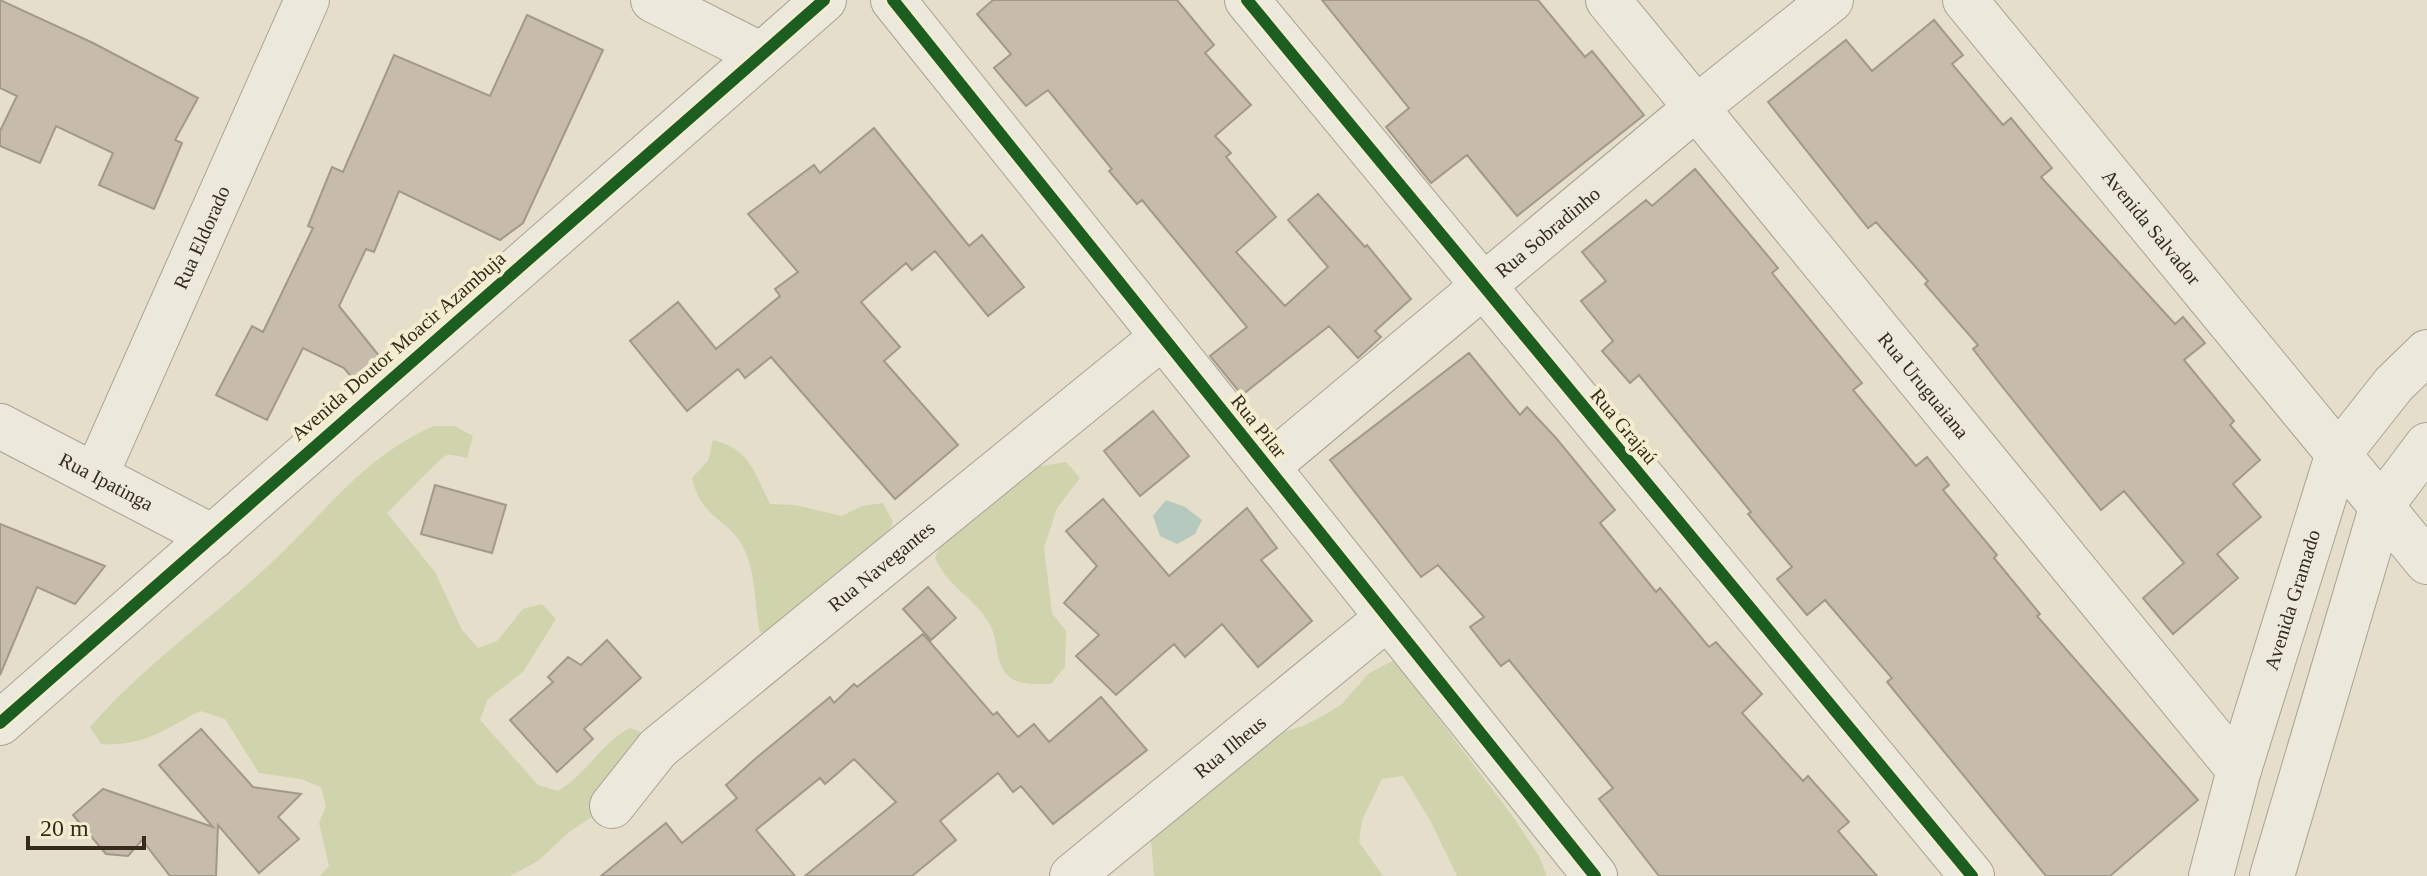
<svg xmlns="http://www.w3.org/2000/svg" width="2427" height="876" font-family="Georgia,serif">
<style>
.green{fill:#d0d4ac}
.water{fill:#b6c9be}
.building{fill:#c7bcab;stroke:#a3998a;stroke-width:2}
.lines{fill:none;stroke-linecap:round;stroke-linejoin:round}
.minor-casing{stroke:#a8a294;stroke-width:46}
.minor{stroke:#ece8dc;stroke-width:44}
.cycleway-casing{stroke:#f5edcf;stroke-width:17}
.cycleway{stroke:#1b5e20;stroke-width:12}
.labels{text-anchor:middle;stroke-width:8;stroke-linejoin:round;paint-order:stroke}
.street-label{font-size:20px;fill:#362b1c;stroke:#f5edcf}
</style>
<rect width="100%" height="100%" fill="#e4deca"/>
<!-- green -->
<path class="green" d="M434,426H455L473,436L467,458C461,457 452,454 447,455C440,457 397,504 387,513L435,572L462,630L478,648L497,641L523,609L542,604L556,619L523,672L488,699L480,720L538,785L558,791C587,774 600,744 630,728L647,735L610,805L569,832L538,861L510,876H320L329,866L319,823L326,806L321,787L301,779L259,773L225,719L200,711C163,730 146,746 101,744L90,727C142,667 208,621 267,567C322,517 363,456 434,426Z
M713,440C750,449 754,472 770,504L795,505L842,516L862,506L883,503L893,522L885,540L779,629L760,633C754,605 757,574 743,547C729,518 702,521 692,478L708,461Z
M1066,462L1080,478L1057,508L1044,548L1052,613L1066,631L1065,667L1051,684C1040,684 1025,685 1014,680C993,668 1000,642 990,625C976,598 950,590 935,558L943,538L1024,469Z
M1394,660L1511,814L1539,856L1547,876H1457L1430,820L1403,776L1382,779L1362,820L1359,842L1383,876H1154L1150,829L1252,742L1303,726L1323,716L1342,704L1368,674Z"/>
<!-- water -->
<path class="water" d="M1166,500L1185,507L1202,520L1195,534L1177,544L1160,536L1153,516Z"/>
<!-- building -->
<path class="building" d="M0,0L93,43L198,98L175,140L182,143L154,209L99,185L113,153L56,126L40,163L0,146V131L17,96L0,88Z
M993,0H1177L1214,45L1205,53L1251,105L1215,136L1231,153L1226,157L1276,217L1236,252L1285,306L1328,267L1288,220L1318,194L1365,247L1367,245L1411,299L1375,331L1381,337L1358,358L1329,326L1242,395L1210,356L1247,327L1142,200L1137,204L1109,171L1112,169L1048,90L1026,106L994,68L1011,54L977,14Z
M1322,0H1538L1585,57L1592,51L1644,115L1517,216L1467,155L1431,183L1386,127L1409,108Z
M527,15L603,50L523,223L500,240L399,191L374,252L366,249L339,306L380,357L354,380L344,368L303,348L267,420L216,395L252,326L263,332L313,228L308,226L332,167L343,172L394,55L490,96Z
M1934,20L1963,55L1952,64L2003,125L2011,118L2052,168L2041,177L2175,324L2183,317L2205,343L2184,360L2234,421L2230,425L2260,460L2233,484L2261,517L2217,554L2238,578L2173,634L2143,598L2184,563L2124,491L2101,510L1997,380L1973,349L1978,345L1925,284L1928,281L1876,222L1868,228L1768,102L1846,40L1872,71Z
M874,128L969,246L982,235L1024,287L988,316L935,251L912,270L906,263L861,302L900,347L884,361L958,445L895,499L771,357L745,378L738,369L687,411L630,341L678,302L716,349L780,296L775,289L798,272L748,214L814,165L820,173Z
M1695,169L1778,268L1772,273L1862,383L1853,390L1916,466L1927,457L1949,485L1943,490L1997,555L1994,558L2040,614L2037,616L2198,800L2110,876H2046L1887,682L1892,678L1825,600L1807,615L1777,579L1792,567L1748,514L1751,512L1639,375L1630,383L1602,351L1613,341L1581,301L1606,281L1582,252L1646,200L1652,206Z
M1469,353L1520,415L1527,407L1556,438L1615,510L1600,523L1656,592L1660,588L1709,647L1716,642L1762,694L1742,713L1803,781L1808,776L1849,822L1838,831L1877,876H1659L1599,799L1613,788L1509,660L1501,666L1470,627L1484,617L1438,565L1421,577L1330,460Z
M1153,411L1189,456L1140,496L1104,451Z
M435,485L506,505L492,553L421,534Z
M1103,499L1169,576L1247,508L1277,548L1261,560L1312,621L1258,667L1222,624L1185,657L1174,644L1116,695L1076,656L1099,635L1064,603L1097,566L1066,531Z
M0,524L105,566L75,604L37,587L0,675Z
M928,587L956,618L931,640L903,609Z
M923,634L993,715L997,712L1018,737L1034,724L1049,742L1101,697L1147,750L1053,824L1021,786L1013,792L998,773L940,821L956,840L912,876H805L896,802L854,759L825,784L820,778L756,830L795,876H601L666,823L682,843L737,798L726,785L755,759L830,697L834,703L854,684L857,687Z
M607,640L641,678L584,729L593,739L557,772L510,720L553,682L548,677L568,657L581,665Z
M201,729L253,787L301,794L278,817L299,839L259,873L218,825L216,876H170L142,840L128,856L106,854L73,815L103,789L213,827L159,765Z"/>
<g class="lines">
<defs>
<g id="minor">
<path d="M653,0L760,54"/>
<path d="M893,0L1595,876"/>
<path d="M1247,0L1972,876"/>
<path id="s1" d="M1608,0L2239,770"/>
<path id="s2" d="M1965,0L2427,562"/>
<path id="s3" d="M0,426L213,537"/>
<path id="s4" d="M1267,467L1697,107L1831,0"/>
<path id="s5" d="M96,475L307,0"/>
<path d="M0,723L824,0"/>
<path id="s6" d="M612,806L658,748L1161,338"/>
<path id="s7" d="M1072,876L1387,618"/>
<path id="s8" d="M2211,876L2239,770L2337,456L2394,384L2427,352"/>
<path d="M2272,876L2382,505L2427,445"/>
</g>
</defs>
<!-- minor casing -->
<use href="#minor" class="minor-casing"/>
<!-- minor -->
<use href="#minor" class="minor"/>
<defs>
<path id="cycleway" d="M893,0L1595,876
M1247,0L1972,876
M0,723L824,0"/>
</defs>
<!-- cycleway casing -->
<use href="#cycleway" class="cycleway-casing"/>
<!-- cycleway -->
<use href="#cycleway" class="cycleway"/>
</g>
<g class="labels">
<!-- street labels -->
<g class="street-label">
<text dy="7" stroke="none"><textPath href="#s2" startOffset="294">Avenida Salvador</textPath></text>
<text dy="7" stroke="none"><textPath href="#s4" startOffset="366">Rua Sobradinho</textPath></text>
<text dy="7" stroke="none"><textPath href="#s5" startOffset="260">Rua Eldorado</textPath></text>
<text transform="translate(398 346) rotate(-41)" y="7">Avenida Doutor Moacir Azambuja</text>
<text dy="7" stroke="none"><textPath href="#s1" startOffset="498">Rua Uruguaiana</textPath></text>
<text transform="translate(1259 426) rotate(51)" y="7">Rua Pilar</text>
<text transform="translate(1624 426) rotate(50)" y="7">Rua Grajaú</text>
<text dy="7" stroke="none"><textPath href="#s3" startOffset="120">Rua Ipatinga</textPath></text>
<text dy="7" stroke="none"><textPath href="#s6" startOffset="362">Rua Navegantes</textPath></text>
<text dy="7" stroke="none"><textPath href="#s8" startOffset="288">Avenida Gramado</textPath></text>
<text dy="7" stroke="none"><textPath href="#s7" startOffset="204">Rua Ilheus</textPath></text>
</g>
</g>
<!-- scale -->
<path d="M28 836v12h116v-12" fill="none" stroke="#362b1c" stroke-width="4"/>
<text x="40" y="836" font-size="24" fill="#362b1c" stroke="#f5edcf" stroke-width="6" paint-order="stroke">20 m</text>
</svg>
